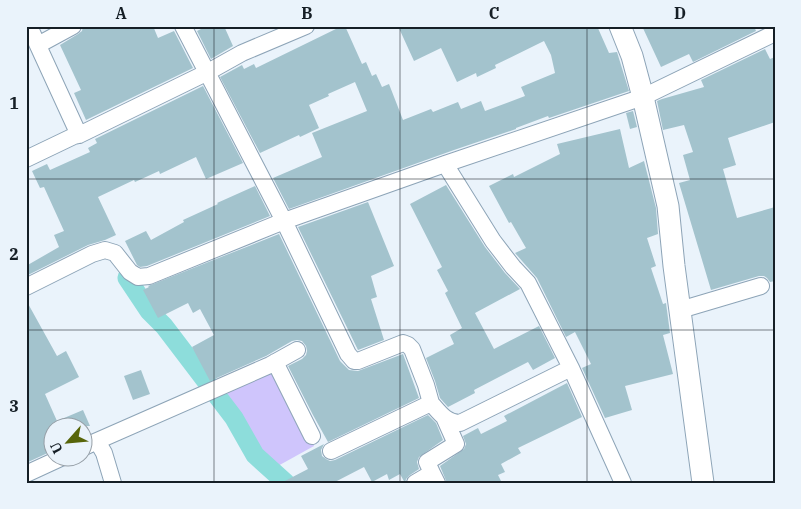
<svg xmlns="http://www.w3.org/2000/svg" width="801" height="509" font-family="'IBM Plex Serif',serif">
<rect width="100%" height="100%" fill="#eaf3fb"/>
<path fill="#cfc5fc" d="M275,362L312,436L314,446L276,467L267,458L245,429L230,404L225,385Z"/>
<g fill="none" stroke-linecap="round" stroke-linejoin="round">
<path stroke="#8ddddb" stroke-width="19" d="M127,278L149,311L164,326L234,418L255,455L286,483"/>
</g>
<path fill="#a3c3cd" d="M83,26H153L158,38L174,31L193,68L86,120L74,93L81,90L60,45L78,34L82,31Z
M207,26H224L233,46L211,59L197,31Z
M342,26H345L362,64L366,62L372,76L376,74L382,87L389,84L403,120L431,109L433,112L458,102L461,109L481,101L485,111L525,96L521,87L555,73L551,55L544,41L495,65L496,68L477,77L476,73L457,82L441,48L414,61L398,26H597L609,53L617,52L629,91L549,118L548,116L516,128V129L454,150L289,209L273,178L322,157L312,133L367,111L355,82L328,94L329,96L309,105L319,128L300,137L299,135L260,153L220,77L242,65L244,69L254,64L256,68Z
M642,26H754L756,31L693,62L689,54L661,67Z
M765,49L770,59L775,57V122L728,138L736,165L723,169L737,218L775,207V281L770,282L767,278L764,276H759L711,290L679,183L690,180L683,155L693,152L684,125L663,130L657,101L662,99L704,87L701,80Z
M203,86L243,163L206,179L196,157L160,174L159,171L135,182L134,180L98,197L116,235L105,240L88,245L26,276V266L59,247L54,235L64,231L44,187L40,188L32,171L47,164L50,170L90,152L88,148L97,143L95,139Z
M633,111L637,127L630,129L626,113Z
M620,129L629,168L644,161L656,208L658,234L647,238L656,266L651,268L663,304L666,303L670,333L663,335L673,374L625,386L632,410L605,418L582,368L591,364L575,332L566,337L537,278L515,253L526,248L511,222L509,223L489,186L513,174L514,177L560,154L557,144Z
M446,185L485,247L505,273L520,289L475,313L494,349L539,326L555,358L533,370L528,362L474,390L475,393L448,407L440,398L435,381L426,358L454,344L450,335L462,328L445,293L448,291L437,270L442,267L410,204Z
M255,186L270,216L147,266L140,267L137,265L125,241L146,231L151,240L184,222L183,220L218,204L217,203Z
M368,202L394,266L371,276L377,297L371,299L384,340L358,350L298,227Z
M279,234L340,361L349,370L358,371L403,354L419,398L328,442L313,415L288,366L302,359L306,355L307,351L306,346L302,341L297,340L292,341L266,356L210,381L192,347L214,335L200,309L193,313L188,303L158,318L143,290L149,287L148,286Z
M26,300L57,356L66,351L79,377L45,394L57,421L83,410L90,426H52V451L26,463Z
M141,370L150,394L133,400L124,376Z
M567,383L582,417L518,448L521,453L501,464L505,472L498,475L502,483H447L440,466L464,449L466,444L463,436L478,428L481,434L507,421L504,416Z
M428,415L436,423L443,440L419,457L417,462L419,469L410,475L406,479L405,483L400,474L389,480L387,474L372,482L364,467L333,483H281L308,469L301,456L324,444L321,450L322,456L326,459L330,461L335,460Z"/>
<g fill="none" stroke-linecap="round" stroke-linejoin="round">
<g stroke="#8da4b7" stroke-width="18">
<path id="minor" d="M29,26L79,135
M183,26L284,221L348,354L354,361H358L403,343L408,345L412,349L426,385L431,403
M38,45L73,26
M26,159L74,136L79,135L208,72L242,53L306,26
M445,164L493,241L513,267L528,283L571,368L623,483
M26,287L92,254L105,250L115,253L130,272L138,277L149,276L284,221L445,164L643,97L775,33
M680,310L761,286
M275,362L312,436
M97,441L270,365L297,350
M82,448L97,441L104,453L113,483
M331,451L431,403C439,412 446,423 460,423L571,368
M432,473L427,462L456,444L444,417
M26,474L65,456
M415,483L432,473L437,483"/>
</g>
<g stroke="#8da4b7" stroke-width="23">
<path id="tertiary" d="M620,26L632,56L643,97L668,206L674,266L703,483"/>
</g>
<use href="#minor" stroke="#fff" stroke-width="16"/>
<use href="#tertiary" stroke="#fff" stroke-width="21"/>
</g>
<path fill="none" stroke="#161f26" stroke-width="1" stroke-opacity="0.55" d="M214,26V483M400,26V483M587,26V483M26,179H775M26,330H775"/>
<rect width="801" height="509" fill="none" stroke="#eaf3fb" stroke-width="55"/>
<g transform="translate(68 442) rotate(243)"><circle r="24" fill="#eaf3fb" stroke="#959ea6"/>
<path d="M0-4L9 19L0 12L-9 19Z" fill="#57650a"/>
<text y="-8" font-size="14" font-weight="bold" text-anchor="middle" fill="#161f26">U</text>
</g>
<rect x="28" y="28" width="746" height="454" fill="none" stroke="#161f26" stroke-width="2"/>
<g font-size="16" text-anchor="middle" font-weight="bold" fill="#161f26">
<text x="121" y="19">A</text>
<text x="307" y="19">B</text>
<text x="494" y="19">C</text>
<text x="680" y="19">D</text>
<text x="14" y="109">1</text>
<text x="14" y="260">2</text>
<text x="14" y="412">3</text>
</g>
</svg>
